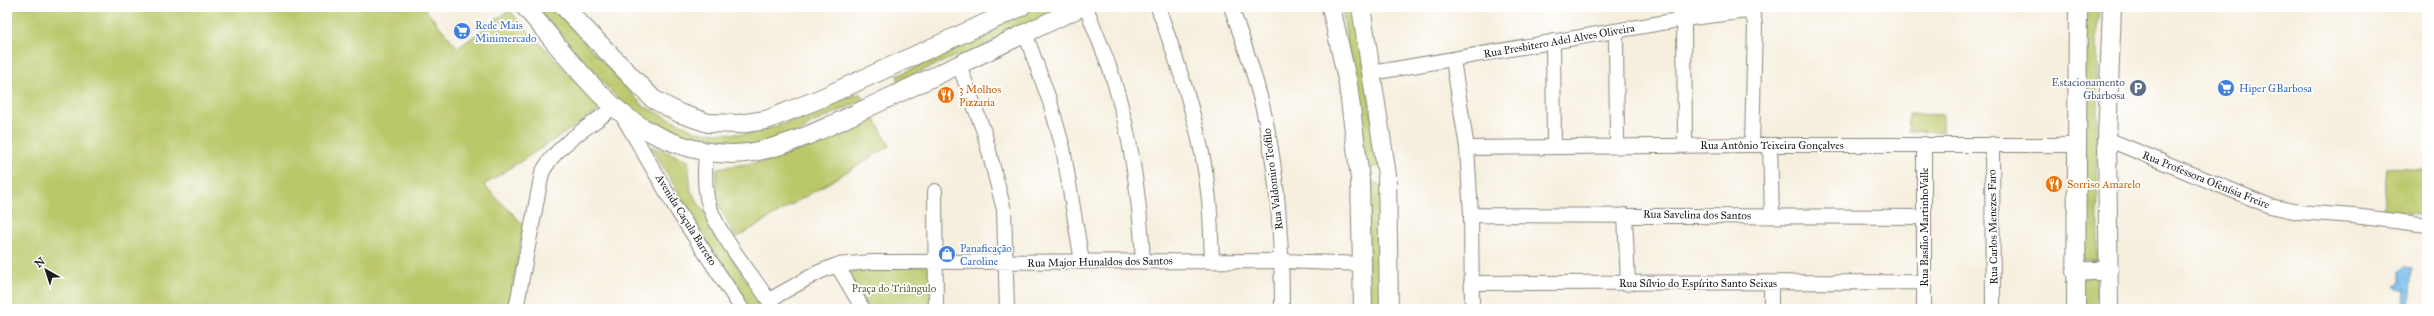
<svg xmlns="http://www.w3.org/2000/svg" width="2434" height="316" font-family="'IM FELL Great Primer',serif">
<rect width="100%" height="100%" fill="#fff"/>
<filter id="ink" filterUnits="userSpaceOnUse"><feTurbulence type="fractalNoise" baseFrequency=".025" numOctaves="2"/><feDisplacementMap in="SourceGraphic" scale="8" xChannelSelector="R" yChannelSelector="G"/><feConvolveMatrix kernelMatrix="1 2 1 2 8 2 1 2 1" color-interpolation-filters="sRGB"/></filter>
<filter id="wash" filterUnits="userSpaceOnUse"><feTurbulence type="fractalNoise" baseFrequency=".012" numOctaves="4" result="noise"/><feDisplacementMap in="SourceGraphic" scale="16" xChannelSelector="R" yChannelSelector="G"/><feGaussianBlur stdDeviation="0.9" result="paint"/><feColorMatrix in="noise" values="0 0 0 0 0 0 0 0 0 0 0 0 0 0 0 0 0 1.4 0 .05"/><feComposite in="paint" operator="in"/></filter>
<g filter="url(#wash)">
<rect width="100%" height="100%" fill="#f6efde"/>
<path fill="#bbc86a" stroke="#6c7243" d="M7,7H423L458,48L509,10L602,109L484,185L524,225L508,309H7Z
M535,7H553L643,106L698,132L748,134L780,125L860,93L864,100L810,124L793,138L726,150L677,138L628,110Z
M1037,7H1067L967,54L956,56L899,81L897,76L952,50L956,45Z
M1342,7H1354L1380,166L1365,169Z
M2081,7H2100L2097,24L2098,260H2079Z
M1909,114L1943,115V132L1908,131Z
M873,116L890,146L736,238L716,200L717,168L762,162L804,149Z
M651,146L688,160L691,191L764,309H746Z
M2387,168L2427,170L2426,215L2383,210Z
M1372,181L1384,187L1386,309H1369L1367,185Z
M932,266L931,309H868L845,268Z
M2096,275V309H2079V277Z"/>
<path fill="#73bbeb" stroke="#486c84" d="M2405,267L2412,268L2409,304L2404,303L2405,289L2399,290L2395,285L2400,281V271Z"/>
</g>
<g filter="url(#ink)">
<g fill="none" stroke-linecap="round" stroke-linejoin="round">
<g stroke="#89867d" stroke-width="16">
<path id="minor" d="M1086,7C1095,31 1105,54 1113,78C1132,138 1140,200 1143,262
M1158,7C1180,70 1203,134 1209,200C1211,220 1211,241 1212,261
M1231,7C1245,46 1259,86 1267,127C1279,186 1282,248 1282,309
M1684,19L1685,145
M1616,32L1617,146
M1025,33L1050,102L1063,148L1082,262
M1553,41L1554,146
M1453,60L1467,148L1471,215L1472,309
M959,65L984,132L1004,210L1007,309
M1372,73L1684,19L1747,11L1754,18L1755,25L1752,145
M623,117L677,210L742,309
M2107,139L2270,206L2298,212L2354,216L2427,225
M1924,144V309
M1992,144L1993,309
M1770,145L1772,216
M1467,148L1752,145H2077
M706,152C705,168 704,182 707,198C715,234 755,276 774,309
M935,191L936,309
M1471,215L1923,217
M1625,215L1628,284
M837,265L863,309
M1471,283L1924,282
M1771,283V309
M769,300L819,272L837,265L871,262L1282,261L1363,264
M516,309L542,173C557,143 590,127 615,106"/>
</g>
<g stroke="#89867d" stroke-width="20">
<path id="major" d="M525,7C564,51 602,109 656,135C685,149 721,158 753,152C798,144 841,120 882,101C948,70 1014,38 1081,7
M564,7L653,99L679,113L708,123L739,124L766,120L817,100L1021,7
M1331,7L1348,84L1360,179L1363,309
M1361,7L1387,175L1389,309
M2075,272L2109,270
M2076,309L2078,7
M2109,309L2107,139L2112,7"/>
</g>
<use href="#minor" stroke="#fff" stroke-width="14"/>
<use href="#major" stroke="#fff" stroke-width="18"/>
</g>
</g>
<defs>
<g id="supermarket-disc" transform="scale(0.9)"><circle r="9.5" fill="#3f7fe0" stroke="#fff"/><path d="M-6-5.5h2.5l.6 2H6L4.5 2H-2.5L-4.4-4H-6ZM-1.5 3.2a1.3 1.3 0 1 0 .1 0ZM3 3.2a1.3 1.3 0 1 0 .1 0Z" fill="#fff"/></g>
<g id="parking-disc" transform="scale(0.9)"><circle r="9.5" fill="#5c6f8a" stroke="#fff"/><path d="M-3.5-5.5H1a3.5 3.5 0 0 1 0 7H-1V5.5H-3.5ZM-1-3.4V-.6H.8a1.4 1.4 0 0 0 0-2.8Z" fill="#fff"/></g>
<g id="restaurant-disc" transform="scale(0.9)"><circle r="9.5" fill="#e8710a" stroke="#fff"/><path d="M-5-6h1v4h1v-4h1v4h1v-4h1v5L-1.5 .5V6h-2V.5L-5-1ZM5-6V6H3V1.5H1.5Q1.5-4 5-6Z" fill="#fff"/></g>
<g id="shop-disc" transform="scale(0.9)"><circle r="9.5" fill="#3f7fe0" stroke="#fff"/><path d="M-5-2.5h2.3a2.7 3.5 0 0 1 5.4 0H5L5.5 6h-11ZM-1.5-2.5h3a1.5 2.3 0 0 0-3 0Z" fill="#fff"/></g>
</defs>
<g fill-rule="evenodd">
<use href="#supermarket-disc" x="462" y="31"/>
<use href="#parking-disc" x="2138" y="88"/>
<use href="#supermarket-disc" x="2226" y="88"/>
<use href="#restaurant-disc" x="946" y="95"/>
<use href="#restaurant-disc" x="2054" y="184"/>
<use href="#shop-disc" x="947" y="254"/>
</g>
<g text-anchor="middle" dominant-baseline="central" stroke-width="3.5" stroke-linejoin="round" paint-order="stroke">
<g font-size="11" fill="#366cbe" stroke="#fff" text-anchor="start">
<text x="475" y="25">Rede Mais<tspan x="475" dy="13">Minimercado</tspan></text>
<text x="2239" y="88">Hiper GBarbosa</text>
<text x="960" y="248">Panaficação<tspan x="960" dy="13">Caroline</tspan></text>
</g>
<g font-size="11" fill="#1c1c1c" stroke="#fff">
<text transform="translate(1559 41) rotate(-10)">Rua Presbitero Adel Alves Oliveira</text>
<text x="1772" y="145">Rua Antônio Teixeira Gonçalves</text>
<text transform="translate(1273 179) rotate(-97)">Rua Valdomiro Teófilo</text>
<text transform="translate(2206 180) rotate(22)">Rua Professora Ofenísia Freire</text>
<text transform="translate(1697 215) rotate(1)">Rua Savelina dos Santos</text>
<text transform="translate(686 220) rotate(58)">Avenida Caçula Barreto</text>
<text transform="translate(1924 227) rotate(-90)">Rua Basílio MartinhoValle</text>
<text transform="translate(1993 227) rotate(-91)">Rua Carlos Menezes Faro</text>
<text transform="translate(1100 262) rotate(-1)">Rua Major Hunaldos dos Santos</text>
<text x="1698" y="283">Rua Sílvio do Espírito Santo Seixas</text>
</g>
<g font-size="11" fill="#4e5e75" stroke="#fff" text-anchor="end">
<text x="2125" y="82">Estacionamento<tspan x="2125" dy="13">Gbarbosa</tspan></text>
</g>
<g font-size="11" fill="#c56008" stroke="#fff" text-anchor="start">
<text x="959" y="89">3 Molhos<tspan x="959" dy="13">Pizzaria</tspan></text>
<text x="2067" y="184">Sorriso Amarelo</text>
</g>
<g font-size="11" fill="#5c613b" stroke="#fff">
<text x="894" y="288">Praça do Triângulo</text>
</g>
</g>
<rect width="2434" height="316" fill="none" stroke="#fff" stroke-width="24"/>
<g transform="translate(46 270) rotate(321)" stroke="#ffffff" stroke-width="3" paint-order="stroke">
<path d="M0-3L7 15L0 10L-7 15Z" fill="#1c1c1c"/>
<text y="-6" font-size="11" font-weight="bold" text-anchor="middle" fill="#1c1c1c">N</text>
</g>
</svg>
